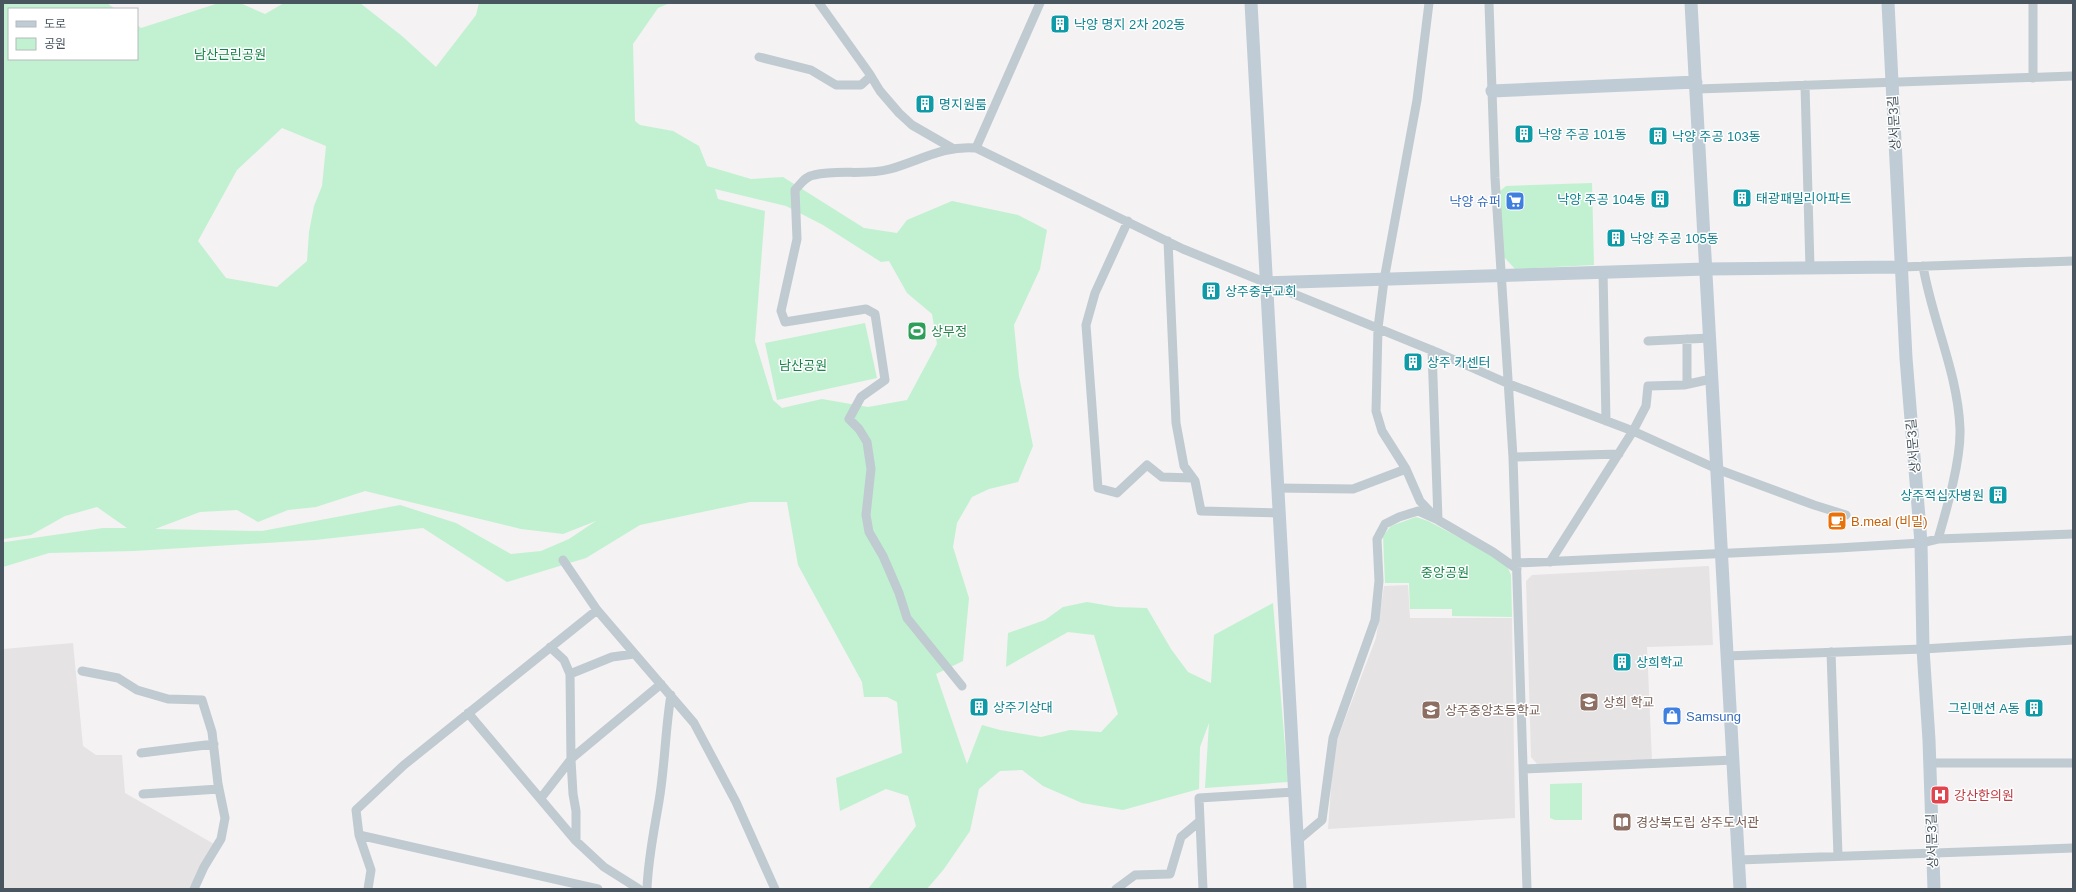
<svg xmlns="http://www.w3.org/2000/svg" width="2076" height="892" font-family="Arial,'Noto Sans KR',sans-serif">
<rect width="100%" height="100%" fill="#f4f2f2"/>
<path fill="#e5e3e4" d="M1709,566L1713,645L1647,647L1652,761L1537,764L1531,757L1526,581L1532,575Z
M1408,585L1410,618H1512L1515,818L1328,829L1334,748L1376,638L1384,586Z
M73,643L83,746L96,755H122L125,793L214,844L189,889H3V649Z"/>
<path fill="#c1f1d1" fill-rule="evenodd" d="M3,3H107L115,9H9V59H137V25L141,28L219,3H240L265,14L284,3H360L402,36L436,67L476,15L479,3H670L658,8L633,44L635,121L640,125L673,131L699,146L707,166L751,179L783,177L864,228L897,233L907,220L952,201L1018,215L1047,230L1040,269L1014,325L1019,376L1033,446L1018,482L989,489L972,497L957,523L953,547L969,598L963,661L936,674L967,764L982,725L1000,730L1041,737L1070,730L1101,732L1118,714L1094,635L1068,632L1006,667L1008,633L1045,620L1063,607L1087,602L1116,607L1147,608L1171,649L1188,672L1211,683L1214,635L1273,603L1288,782L1205,788L1209,723L1200,747L1199,789L1123,810L1082,803L1043,786L1022,770L1000,771L979,789L970,831L944,869L927,889H868L916,826L908,796L886,789L840,811L836,778L902,753L897,702L887,697H864L862,682L798,565L787,502H750L640,525L586,558L507,582L423,528L315,540L134,551L49,553L3,567V542H5L103,528H127L97,507L65,516L31,535L3,539ZM282,128L326,146L322,186L314,206L309,232L307,261L277,287L226,278L198,241L237,170ZM715,189L786,206L823,225L881,262L889,261L907,293L932,314L937,344L907,400L868,407L822,399L782,408L773,400L755,341L765,211L718,199ZM365,491L521,529L563,534L596,521L569,539L541,551L511,554L456,523L400,505L262,531L155,529L200,512L237,510L258,522L288,510L316,507Z
M1592,183L1594,265L1515,269L1503,256L1500,191L1506,186Z
M865,323L877,378L777,400L765,343Z
M1416,517L1428,521L1496,557L1508,568L1511,575L1512,617L1452,616V609H1410L1409,583H1385L1383,536L1391,526Z
M1582,783V820H1555L1550,818V784Z"/>
<g fill="none" stroke-linecap="round" stroke-linejoin="round">
<path stroke="#bfcad1" stroke-width="9" d="M819,3L869,73L880,91L899,113L912,125L952,148
M1429,3L1417,100L1384,280L1378,328L1376,411L1382,431L1406,469L1420,501L1438,520L1493,552L1517,569
M1489,3L1495,178L1513,457L1527,889
M2033,3V78
M759,57L811,70L836,85H861L871,76
M1805,85L1810,268
M1697,89L2073,76
M976,148L1040,3
M1128,221L1095,293L1086,325L1098,488L1117,493L1147,465L1162,477L1192,478
M1168,241L1176,423L1184,466L1195,481L1201,511L1279,513
M1923,266C1932,320 1958,373 1960,429C1961,460 1947,508 1938,539
M1901,267L2073,261
M1603,272L1606,421
M1687,339V384
M1648,341L1710,338
M1513,457L1619,454
M1277,488L1353,489L1406,469
M563,560L597,610L694,723L736,802L775,889
M1550,562L1633,431L1646,406L1648,386L1684,385L1711,379
M1517,563L1838,548L1921,543L1938,539L2073,534
M550,647L564,660L570,674L571,760L573,794L576,811V841
M1831,652L1838,856
M1726,656L1923,649L2073,640
M82,671L118,678L137,690L168,699L202,700L212,732L218,784L225,818L221,839L204,867L194,889
M570,674L612,657L634,654
M962,686L907,618L899,593L883,556L869,532L866,515L871,469L867,442L859,429L849,419L861,397L885,380L875,314L866,309L785,322L781,311L797,239L795,190C801,184 805,176 814,175C839,169 865,176 890,169C919,161 944,145 976,148L1183,249L1441,354L1509,384L1633,431L1717,469L1814,505L1846,515
M468,713L576,841L604,867L639,889
M141,753L214,744
M1930,763H2073
M1524,769L1734,760
M143,794L219,789
M541,798L572,758L661,684
M359,835L598,889
M1297,841L1322,820L1333,738L1375,620L1379,581L1377,539L1385,524L1399,517L1418,511L1438,520L1432,350
M1739,860L2073,848
M368,889L371,870L359,835L356,810L404,765L597,610
M647,889C648,859 654,831 659,801C665,766 665,731 671,695
M1116,889L1135,875L1170,874L1181,837L1200,821
M1203,889L1199,798L1295,792"/>
<path stroke="#bfcbd5" stroke-width="13" d="M1251,3L1300,889
M1691,3L1740,889
M1888,3L1906,358L1921,543L1923,649L1929,740L1934,889
M1492,91L1696,82
M1265,283L1706,269L1901,267"/>
</g>
<defs>
<g id="building-square" transform="scale(1)"><rect x="-9" y="-9" width="18" height="18" rx="4" fill="#0f9aa8" stroke="#fff"/><path d="M-4-6H4V6H1V3H-1V6H-4ZM-2.5-4.3h1.7v1.8h-1.7ZM.8-4.3h1.7v1.8H.8ZM-2.5-1h1.7V.8h-1.7ZM.8-1h1.7V.8H.8Z" fill="#fff"/></g>
<g id="supermarket-square" transform="scale(1)"><rect x="-9" y="-9" width="18" height="18" rx="4" fill="#3f7fe0" stroke="#fff"/><path d="M-6-5.5h2.5l.6 2H6L4.5 2H-2.5L-4.4-4H-6ZM-1.5 3.2a1.3 1.3 0 1 0 .1 0ZM3 3.2a1.3 1.3 0 1 0 .1 0Z" fill="#fff"/></g>
<g id="stadium-square" transform="scale(1)"><rect x="-9" y="-9" width="18" height="18" rx="4" fill="#2e9e5b" stroke="#fff"/><path d="M0-5a6.5 5 0 1 0 0 10a6.5 5 0 1 0 0-10ZM-3.5-1.8h7v3.6h-7Z" fill="#fff"/></g>
<g id="cafe-square" transform="scale(1)"><rect x="-9" y="-9" width="18" height="18" rx="4" fill="#e8710a" stroke="#fff"/><path d="M-5.5-4.5H6V0H3Q3 3.5 0 3.5H-2.5Q-5.5 3.5-5.5 0ZM3-3.2v2h1.7v-2ZM-6 4.5H4V6H-6Z" fill="#fff"/></g>
<g id="school-square" transform="scale(1)"><rect x="-9" y="-9" width="18" height="18" rx="4" fill="#8d6e63" stroke="#fff"/><path d="M0-5L7-2L0 1L-7-2ZM-4 1L0 2.5L4 1V4Q0 6-4 4Z" fill="#fff"/></g>
<g id="shop-square" transform="scale(1)"><rect x="-9" y="-9" width="18" height="18" rx="4" fill="#3f7fe0" stroke="#fff"/><path d="M-5-2.5h2.3a2.7 3.5 0 0 1 5.4 0H5L5.5 6h-11ZM-1.5-2.5h3a1.5 2.3 0 0 0-3 0Z" fill="#fff"/></g>
<g id="hospital-square" transform="scale(1)"><rect x="-9" y="-9" width="18" height="18" rx="4" fill="#e0444e" stroke="#fff"/><path d="M-5-5h3v3.5h4V-5h3V5h-3V1.5h-4V5h-3Z" fill="#fff"/></g>
<g id="library-square" transform="scale(1)"><rect x="-9" y="-9" width="18" height="18" rx="4" fill="#8d6e63" stroke="#fff"/><path d="M-6-4Q-3-5.5-.7-3.5V5Q-3 3-6 4ZM6-4Q3-5.5 .7-3.5V5Q3 3 6 4Z" fill="#fff"/></g>
</defs>
<g fill-rule="evenodd">
<use href="#building-square" x="1060" y="24"/>
<use href="#building-square" x="925" y="104"/>
<use href="#building-square" x="1524" y="134"/>
<use href="#building-square" x="1658" y="136"/>
<use href="#building-square" x="1742" y="198"/>
<use href="#building-square" x="1660" y="199"/>
<use href="#supermarket-square" x="1515" y="201"/>
<use href="#building-square" x="1616" y="238"/>
<use href="#building-square" x="1211" y="291"/>
<use href="#stadium-square" x="917" y="331"/>
<use href="#building-square" x="1413" y="362"/>
<use href="#building-square" x="1998" y="495"/>
<use href="#cafe-square" x="1837" y="521"/>
<use href="#building-square" x="1622" y="662"/>
<use href="#school-square" x="1589" y="702"/>
<use href="#building-square" x="979" y="707"/>
<use href="#building-square" x="2034" y="708"/>
<use href="#school-square" x="1431" y="710"/>
<use href="#shop-square" x="1672" y="716"/>
<use href="#hospital-square" x="1940" y="795"/>
<use href="#library-square" x="1622" y="822"/>
</g>
<g text-anchor="middle" dominant-baseline="central" stroke-width="3" stroke-linejoin="round" paint-order="stroke">
<g font-size="13" fill="#0d838f" stroke="#fff" text-anchor="start">
<text x="1074" y="24">낙양 명지 2차 202동</text>
<text x="939" y="104">명지원룸</text>
<text x="1538" y="134">낙양 주공 101동</text>
<text x="1672" y="136">낙양 주공 103동</text>
<text x="1756" y="198">태광패밀리아파트</text>
<text x="1646" y="199" text-anchor="end">낙양 주공 104동</text>
<text x="1630" y="238">낙양 주공 105동</text>
<text x="1225" y="291">상주중부교회</text>
<text x="1427" y="362">상주 카센터</text>
<text x="1984" y="495" text-anchor="end">상주적십자병원</text>
<text x="1636" y="662">상희학교</text>
<text x="993" y="707">상주기상대</text>
<text x="2020" y="708" text-anchor="end">그린맨션 A동</text>
</g>
<g font-size="13" fill="#178449" stroke="#fff">
<text x="230" y="54">남산근린공원</text>
<text x="803" y="365">남산공원</text>
<text x="1445" y="572">중앙공원</text>
</g>
<g font-size="13" fill="#495660" stroke="#fff">
<text transform="translate(1894 123) rotate(-93)">상서문3길</text>
<text transform="translate(1913 446) rotate(-95)">상서문3길</text>
<text transform="translate(1932 841) rotate(-92)">상서문3길</text>
</g>
<g font-size="13" fill="#366cbe" stroke="#fff" text-anchor="end">
<text x="1501" y="201">낙양 슈퍼</text>
<text x="1686" y="716" text-anchor="start">Samsung</text>
</g>
<g font-size="13" fill="#27864d" stroke="#fff" text-anchor="start">
<text x="931" y="331">상무정</text>
</g>
<g font-size="13" fill="#c56008" stroke="#fff" text-anchor="start">
<text x="1851" y="521">B.meal (비밀)</text>
</g>
<g font-size="13" fill="#785e54" stroke="#fff" text-anchor="start">
<text x="1603" y="702">상희 학교</text>
<text x="1445" y="710">상주중앙초등학교</text>
<text x="1636" y="822">경상북도립 상주도서관</text>
</g>
<g font-size="13" fill="#be3a42" stroke="#fff" text-anchor="start">
<text x="1954" y="795">강산한의원</text>
</g>
</g>
<rect width="2076" height="892" fill="none" stroke="#495660" stroke-width="8"/>
<rect x="8" y="8" width="130" height="52" fill="#ffffff" stroke="#b6bbbf"/>
<rect x="16" y="21" width="20" height="6" fill="#bfcbd5" stroke="#b6bbbf"/>
<text x="44" y="28" font-size="12" fill="#495660">도로</text>
<rect x="16" y="38" width="20" height="12" fill="#c1f1d1" stroke="#b6bbbf"/>
<text x="44" y="48" font-size="12" fill="#495660">공원</text>
</svg>
